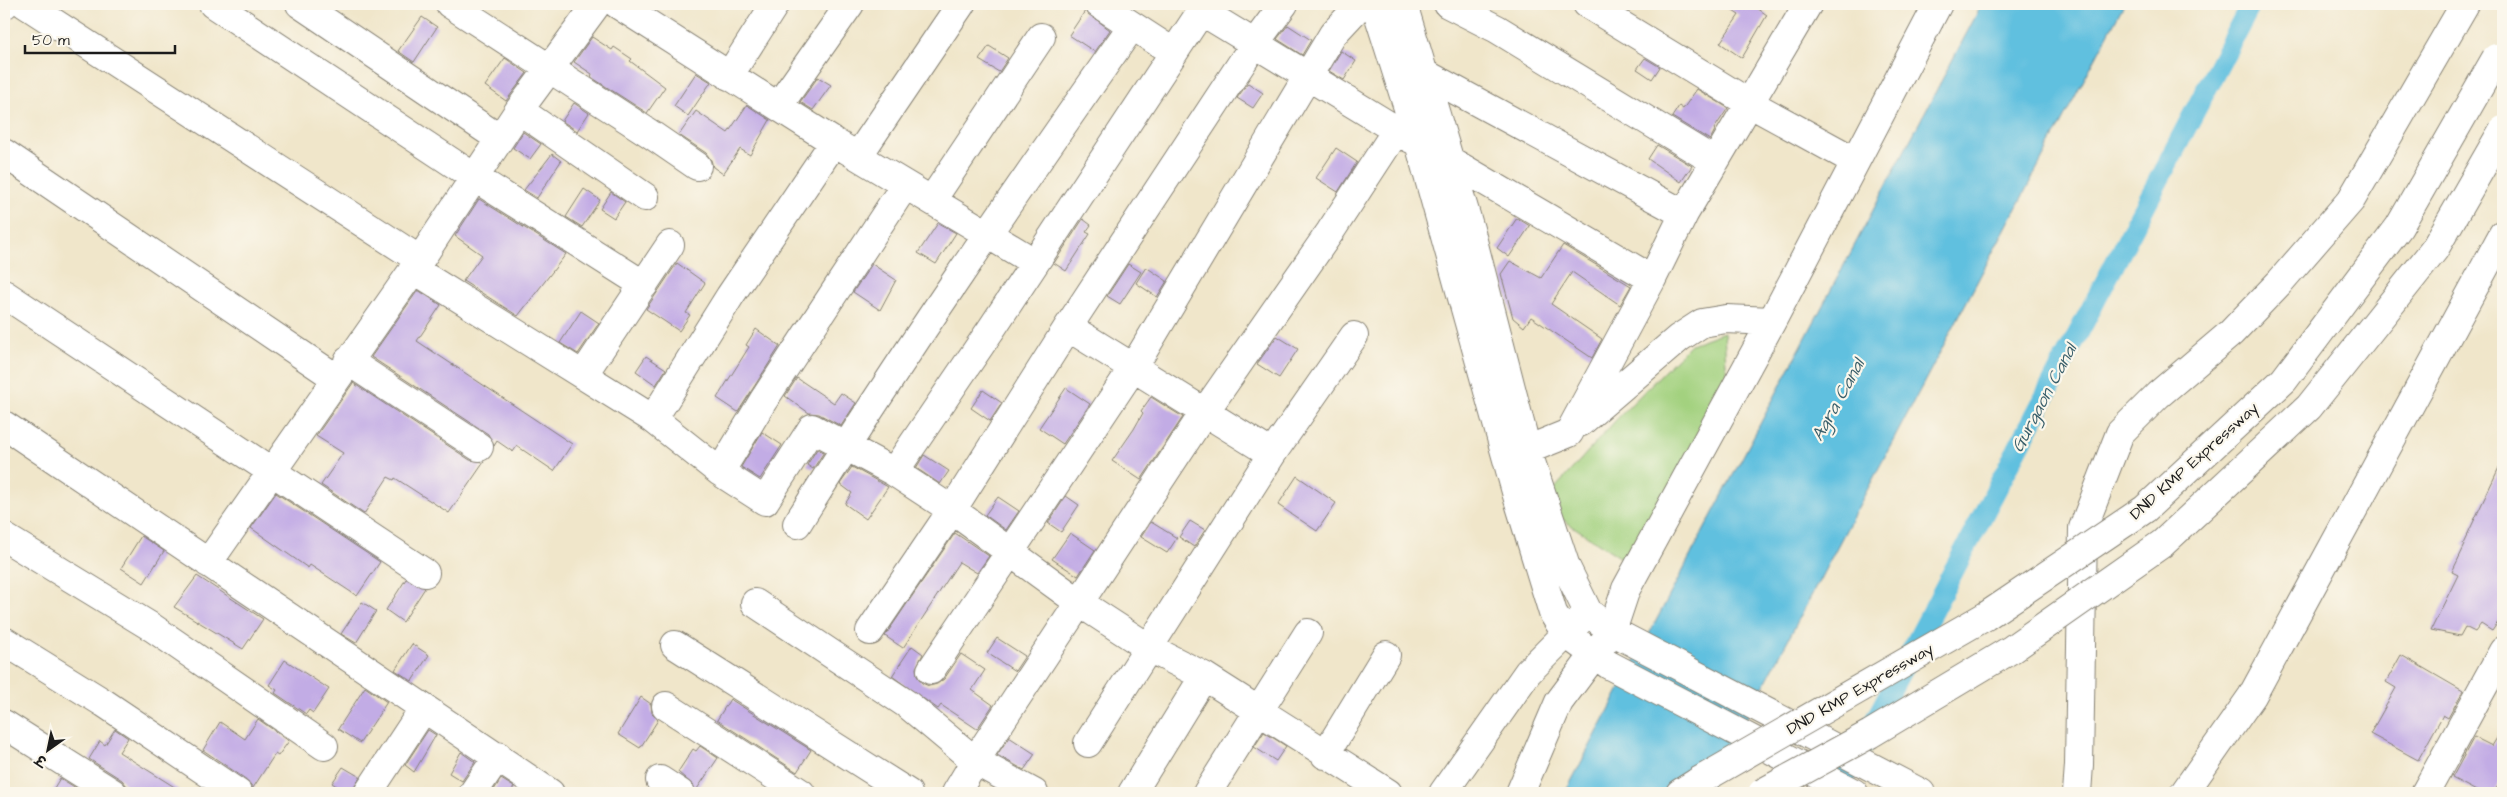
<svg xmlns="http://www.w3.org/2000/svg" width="2507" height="797" font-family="'Architects Daughter','Playpen Sans Deva',sans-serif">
<rect width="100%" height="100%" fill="#fbf7ec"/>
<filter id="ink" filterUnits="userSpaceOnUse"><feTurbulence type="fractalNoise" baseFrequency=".02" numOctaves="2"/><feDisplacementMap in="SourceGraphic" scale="10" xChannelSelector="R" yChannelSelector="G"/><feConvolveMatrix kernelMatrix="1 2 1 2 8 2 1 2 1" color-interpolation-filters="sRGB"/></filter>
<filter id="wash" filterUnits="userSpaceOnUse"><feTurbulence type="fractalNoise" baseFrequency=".0096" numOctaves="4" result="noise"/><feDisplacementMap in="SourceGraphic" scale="20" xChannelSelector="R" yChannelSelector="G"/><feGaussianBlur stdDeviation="1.12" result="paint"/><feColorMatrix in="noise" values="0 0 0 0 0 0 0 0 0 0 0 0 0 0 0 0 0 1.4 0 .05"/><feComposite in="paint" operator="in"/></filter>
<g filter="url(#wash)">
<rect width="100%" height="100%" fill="#f0e6ca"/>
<path fill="#a3d17f" stroke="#60764e" d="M1724,332L1727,382L1632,565L1540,505L1616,420L1691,344Z"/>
<path fill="#61c0df" stroke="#3e6e7e" d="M1982,4H2124L1707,793H1565Z"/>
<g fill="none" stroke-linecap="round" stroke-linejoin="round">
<path stroke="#61c0df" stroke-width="21" d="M1837,793L2251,4"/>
</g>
<g id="blocks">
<path fill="#c2ace5" d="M1722,4H1751L1767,15L1742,58L1720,43L1739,15Z
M1085,11L1110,30L1095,52L1069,35Z
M422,17L437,27L414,62L398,51Z
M1288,25L1311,40L1302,55L1277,39Z
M592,37L612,50L614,47L632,59L630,61L665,87L647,113L591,77L592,74L574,62Z
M989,46L1008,58L999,72L979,60Z
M1341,51L1356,61L1344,80L1329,71Z
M505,58L527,73L506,101L485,86Z
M1645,58L1660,67L1652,79L1637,69Z
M696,73L711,82L688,116L674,106Z
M818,77L831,85L813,110L800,102Z
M1248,83L1263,93L1253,108L1237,98Z
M1697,89L1728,108L1714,129L1715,130L1710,140L1672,117L1679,106L1683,109Z
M574,103L589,113L577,131L562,121Z
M747,105L770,120L750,155L740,149L723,174L713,167L711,160L706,153L679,135L696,111L728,133Z
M523,132L541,144L530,159L513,148Z
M1657,145L1692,166L1681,182L1648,159Z
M1336,148L1357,162L1338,192L1316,178Z
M552,154L561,161L537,198L524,190Z
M584,189L600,200L582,227L566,217Z
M611,192L625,202L614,218L600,209Z
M479,199L566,254L518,316L463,281L482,255L455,236Z
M1517,218L1530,226L1509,257L1497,248Z
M1083,219L1091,225L1086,232L1090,234L1066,271L1054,263Z
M938,223L956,233L936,264L918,253Z
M1563,245L1631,286L1620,305L1572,272L1551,304L1602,339L1592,358L1531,317L1524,327L1513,318L1501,274L1510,261L1541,278Z
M677,263L705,283L686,313L690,315L679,331L646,309Z
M872,264L896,280L880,310L853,292Z
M1128,264L1141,272L1120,304L1107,296Z
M1146,267L1167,281L1157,297L1136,283Z
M418,290L441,305L417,341L572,444L554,471L517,446L513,452L497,441L494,446L488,434L371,357Z
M581,311L599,323L578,354L560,343Z
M756,329L780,346L738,412L717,398L749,347L746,345Z
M1277,336L1298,349L1279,378L1257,364Z
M646,356L666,369L656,385L636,371Z
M797,378L834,403L841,393L856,403L841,426L819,414L809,413L785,396Z
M353,383L470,460L484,462L449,513L395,478L394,480L388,477L364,514L321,485L343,453L316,436Z
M1066,388L1090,404L1063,444L1039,428Z
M983,390L1002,403L990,421L971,408Z
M1151,397L1183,417L1141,480L1112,461L1134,429L1143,413L1141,411Z
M762,432L782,445L760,479L741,467Z
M817,449L824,452L813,469L807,465Z
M924,455L949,471L940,484L916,468Z
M2503,459V615L2492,631L2481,624L2475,632L2465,627L2460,636L2431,630L2458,575L2452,572L2465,545L2463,544Z
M852,467L888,487L866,519L845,504L852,493L840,484Z
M1297,476L1336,503L1317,531L1278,505Z
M276,493L380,562L357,596L310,565L308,568L251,528Z
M1066,496L1079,505L1061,532L1048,523Z
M998,497L1019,511L1006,530L985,515Z
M1190,521L1205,530L1194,547L1179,537Z
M1151,522L1177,538L1167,553L1141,537Z
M955,533L989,556L977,573L959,562L903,648L885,636Z
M1070,533L1095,550L1078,576L1052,559Z
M141,536L164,551L144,583L121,568Z
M197,576L263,619L243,649L174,607Z
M406,579L425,588L403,622L386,610Z
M362,602L376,611L356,643L341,634Z
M997,638L1025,656L1015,671L987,653Z
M412,644L429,655L412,681L395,670Z
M912,646L923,654L916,668L917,676L922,683L929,686L937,684L944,679L961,654L985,670L972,690L993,705L977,729L941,705L938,709L892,676Z
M2401,655L2463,691L2448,718L2443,715L2418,760L2370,734L2396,688L2386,682Z
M285,660L329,689L313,713L309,710L306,714L275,693L277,690L269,685Z
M365,687L387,702L360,743L338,729Z
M641,697L651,704L652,713L658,720L640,748L618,734Z
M730,699L811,750L797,772L717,720Z
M258,719L289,741L278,756L275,754L253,788L247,780L203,750L220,722L245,739Z
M2503,728V776L2494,793H2480L2452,778L2474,737L2492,746Z
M115,729L128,738L119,752L184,793H129L127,786L122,780L89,759L100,741L105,745Z
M428,730L436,735L414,772L405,765Z
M1264,732L1286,746L1276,761L1254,747Z
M1009,737L1035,754L1024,770L997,755Z
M700,746L718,758L695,792L694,786L678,772L693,749L696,751Z
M461,752L475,762L462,781L449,773Z
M343,767L360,777L351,793H347L332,783Z
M60,778L84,793H51Z
M501,779L514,787L510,793H492Z"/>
</g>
</g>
<g filter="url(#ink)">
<use href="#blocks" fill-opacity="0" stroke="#868173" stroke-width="1"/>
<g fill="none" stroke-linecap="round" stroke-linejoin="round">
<g stroke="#868173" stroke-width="30">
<path id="minor" d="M25,4L420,260
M213,4L474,177L644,285
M300,4L500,139
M450,4L649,133L697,166
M617,4L834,142L1034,262
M1099,4L1173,52
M1375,4L1419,143L1518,499L1553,613L1566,634L1609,665L1854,793
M1403,4L1470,229L1527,450L1566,567L1588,612L1612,631L1921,793
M1448,4L1497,29L1714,161
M1587,4L1749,103L1855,161
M4,5L5,4
M1201,11L1411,139
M1422,72L1684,214
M729,76L775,4
M779,105L850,4
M519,110L645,197
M4,153L336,378
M858,156L961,4
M1449,160L1652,279
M932,200L1041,37
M413,269L653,419L720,472L765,501L812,428L894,472L952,510L1080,603L1149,648L1204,676L1388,793
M4,294L425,573
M1068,327L1272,454
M348,361L479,447
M583,375L670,245
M653,419L730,296L834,142
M1581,422L1679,338L1702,323L1726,319L1772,321
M4,425L550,793
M1527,450L1569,433L1652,279L1684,214L1808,4
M720,472L763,401L905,185
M894,472L992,328L1206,4
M797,524C903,354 1017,190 1132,26
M4,537L153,628L324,746
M208,563L420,260L519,110L597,4
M755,603L908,705L975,761L1034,793
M870,631L952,510L1068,327L1255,43L1284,4
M4,641L104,703L238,793
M675,645L908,793
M931,670L1133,368L1333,34L1361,4
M666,706L801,793
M4,724L113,793
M1088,743L1272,454L1354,336
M1325,755L1386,655
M660,780L680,793
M368,793L424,708
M473,793L498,756
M956,793L975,761L1204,413L1330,232L1396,131
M1132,793L1204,676
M1207,793L1308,633
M1443,793L1528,672L1579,621
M1520,793L1559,702L1612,631L1626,589L1772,321L1938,4
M2077,793L2079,765L2083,528L2120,433L2158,395L2231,333L2279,283L2351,200L2465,4
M2184,793L2252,696L2503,234
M2425,793L2503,651"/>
</g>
<g stroke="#868173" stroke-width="30">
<path id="highway" d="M1680,793L1699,781"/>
</g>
<use href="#minor" stroke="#fff" stroke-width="28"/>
<use href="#highway" stroke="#fff" stroke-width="28"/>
<g stroke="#868173" stroke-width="30" stroke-linecap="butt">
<path id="highway-bridge" d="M1699,781L1986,616L2145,509L2284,380L2399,227L2496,58
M1762,793L1870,734L2012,649L2163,543L2309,407L2434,250L2503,130"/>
</g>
<use href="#highway-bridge" stroke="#fff" stroke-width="28"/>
</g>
</g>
<g text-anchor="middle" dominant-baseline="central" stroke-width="4.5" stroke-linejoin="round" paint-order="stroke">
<g font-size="16" fill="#1c1c1c" stroke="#fbf7ec">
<text transform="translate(2194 461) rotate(-42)">DND KMP Expressway</text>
<text transform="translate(1860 689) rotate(-30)">DND KMP Expressway</text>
</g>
<g font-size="18" font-style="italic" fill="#385e6a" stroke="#fbf7ec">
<text transform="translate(2044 398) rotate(-62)">Gurgaon Canal</text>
<text transform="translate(1838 400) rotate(-61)">Agra Canal</text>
</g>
</g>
<rect width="2507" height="797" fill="none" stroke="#fbf7ec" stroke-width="20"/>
<g transform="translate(48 750) rotate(213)" stroke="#fbf7ec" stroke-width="4" paint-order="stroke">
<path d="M0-4L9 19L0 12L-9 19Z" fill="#1c1c1c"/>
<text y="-8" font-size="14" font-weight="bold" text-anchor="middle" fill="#1c1c1c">उ</text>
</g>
<path d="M25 45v8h150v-8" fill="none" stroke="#1c1c1c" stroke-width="2.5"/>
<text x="32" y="45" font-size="15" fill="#1c1c1c" stroke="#fbf7ec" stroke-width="4" paint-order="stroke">50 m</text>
</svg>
